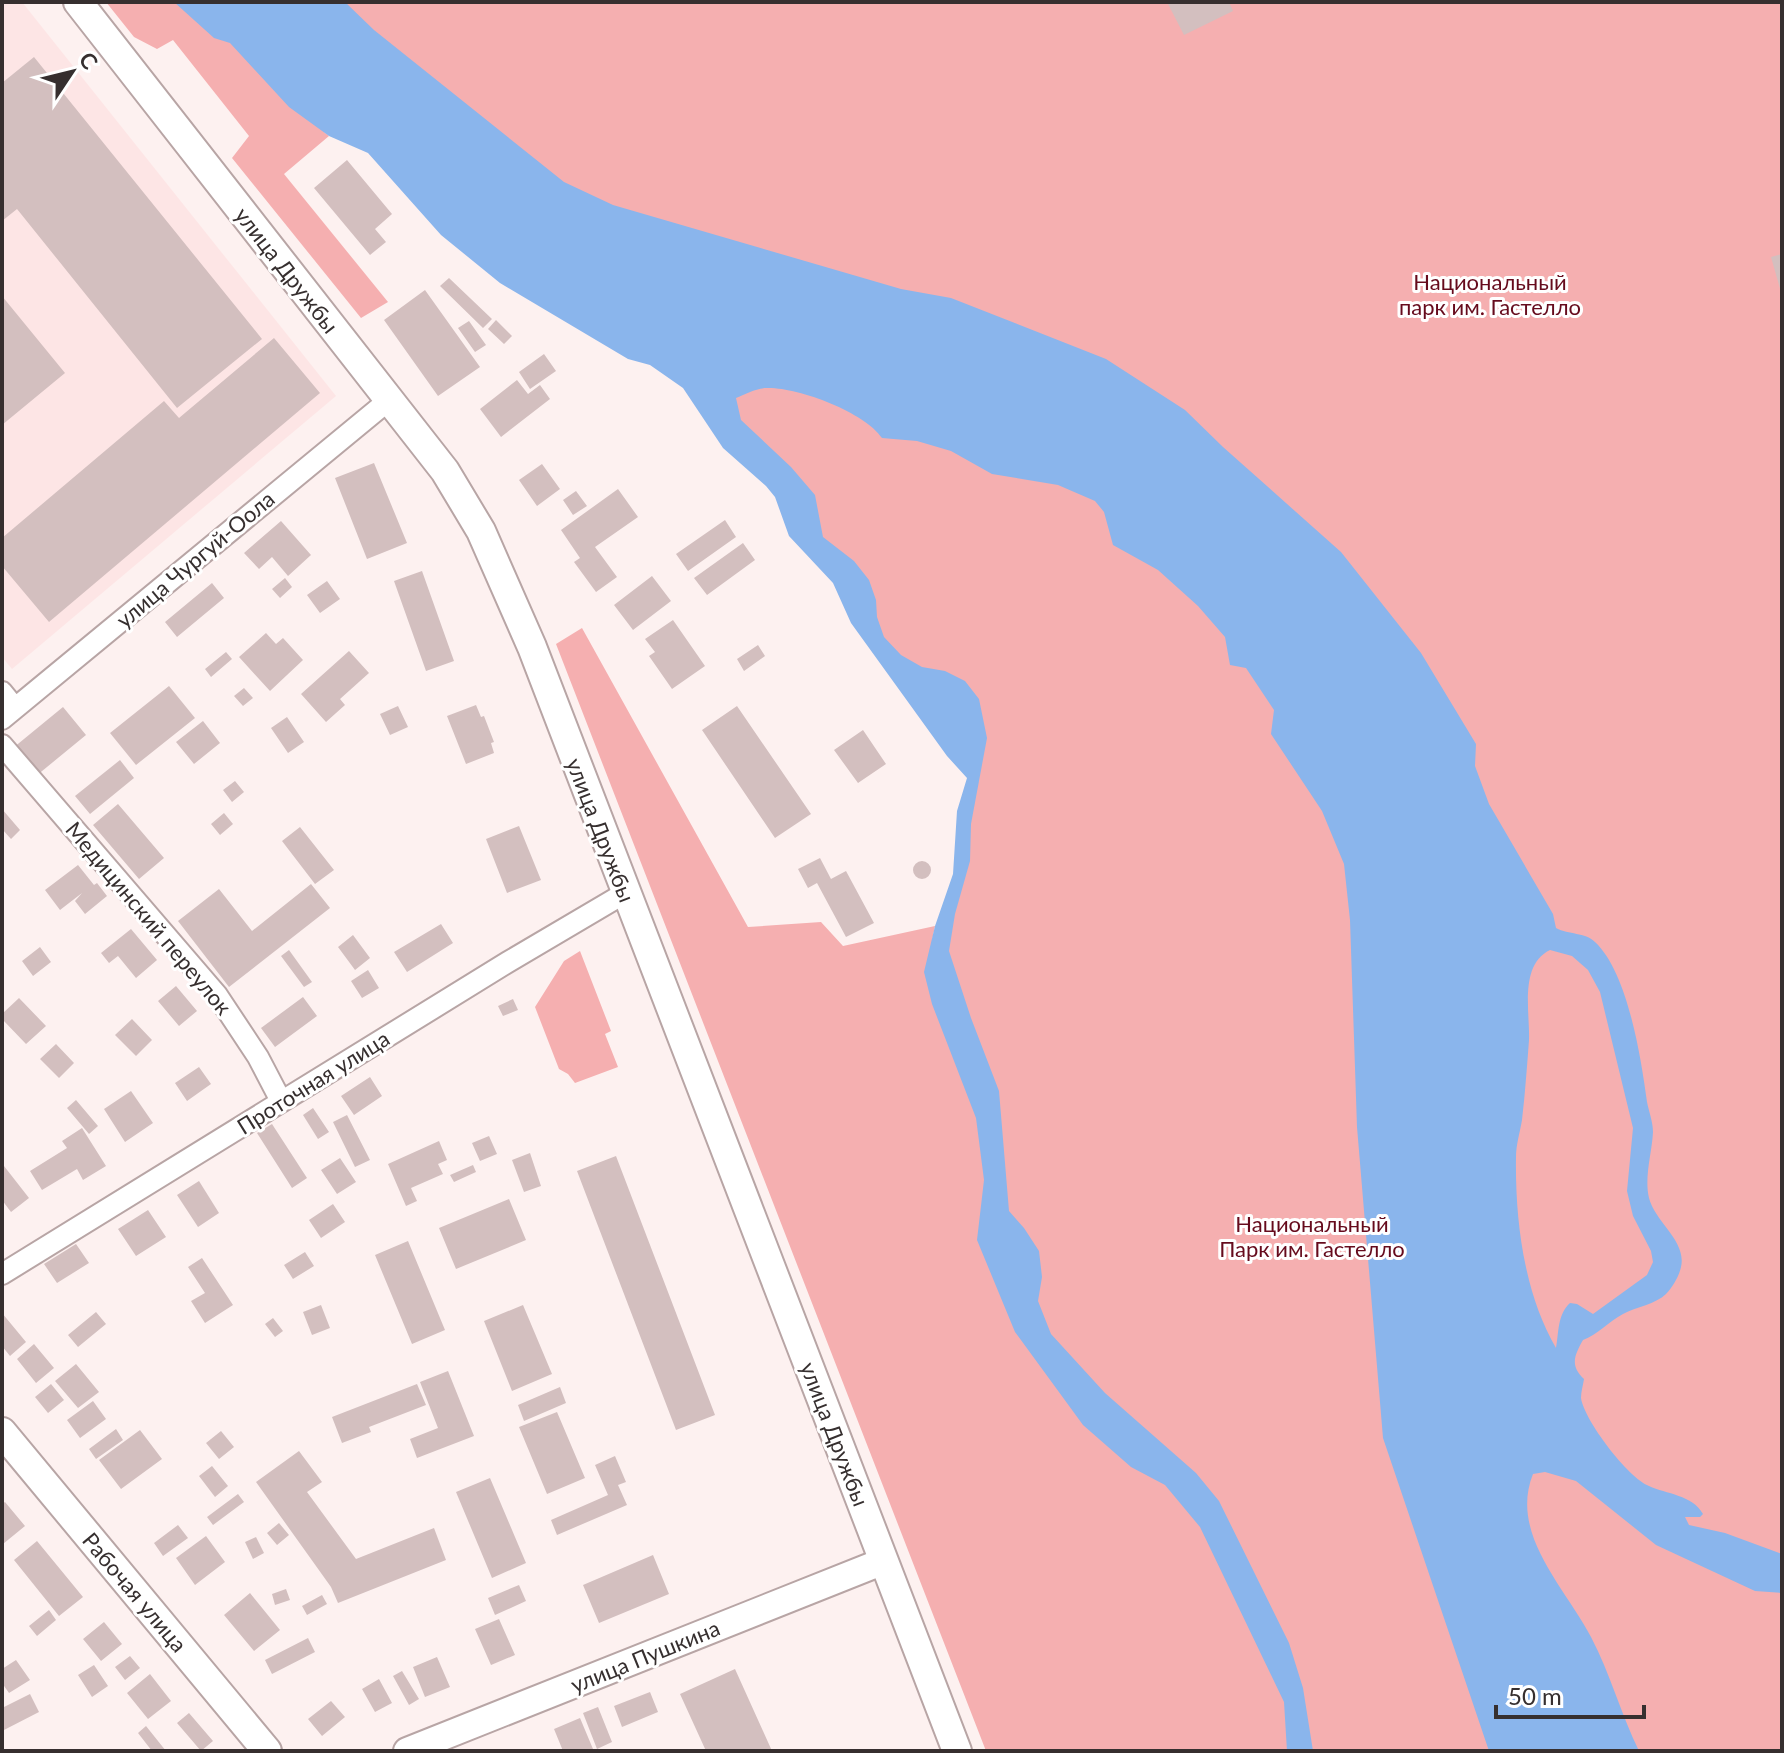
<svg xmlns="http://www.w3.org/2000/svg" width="1784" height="1753" font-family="Lato,sans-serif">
<rect width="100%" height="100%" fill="#fdf1f0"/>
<path fill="#fde5e5" d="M2,2H22L336,396L12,669L2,657Z"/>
<path fill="#f5afb0" d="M106,2H1782V1751H986L556,644L582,628L748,927L821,922L843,946L935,926L932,941L942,939L979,778L687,374L333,124L324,132L329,136L284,174L388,302L361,318L232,158L249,136L173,40L157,49L134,37Z
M580,951L611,1031L605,1034L618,1067L575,1083L568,1074L559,1069L535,1007L564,961Z"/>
<path fill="#8ab5ec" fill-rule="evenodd" d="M174,2H345L374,30L564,182L613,205L901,289L951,298L1106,359L1185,410L1223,447L1341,552L1421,653L1476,744L1475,766L1489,804L1553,914L1556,928C1569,935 1585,932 1595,942C1628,973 1641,1058 1647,1102C1649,1112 1653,1122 1653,1132C1652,1153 1644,1177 1649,1198C1655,1222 1687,1241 1681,1267C1679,1276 1673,1287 1666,1294C1656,1304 1636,1307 1623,1314C1608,1322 1597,1335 1583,1340C1574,1356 1570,1366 1584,1379C1583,1385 1581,1392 1581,1398C1584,1420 1628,1478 1649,1486C1666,1494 1693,1495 1703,1514L1700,1517H1685L1689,1525L1725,1533L1782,1554V1593L1755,1591L1656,1545L1576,1481L1545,1472L1533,1474C1509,1534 1565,1587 1591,1637C1610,1673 1621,1714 1639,1751H1489L1383,1438L1357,1127L1350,920L1344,864L1322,811L1271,734L1274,710L1246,668L1230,665L1225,637L1198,606L1158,570L1113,545L1104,512L1095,501L1058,485L992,474L951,451L917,441L882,438C865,412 797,387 767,388C757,388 745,394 736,398L741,420L791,467L815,495L823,537L854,561L869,580L876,600L877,617L884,637L901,655L922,667L945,671L965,681L979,699L987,738L971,824L970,861L955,914L949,951L971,1018L999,1091L1009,1211L1024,1228L1039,1251L1042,1277L1038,1301L1051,1334L1105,1393L1196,1473L1219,1501L1289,1643L1303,1688L1313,1751H1287L1284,1702L1200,1527L1165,1485L1131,1467L1083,1425L1015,1332L977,1240L984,1180L976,1118L932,1004L924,972L935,926L953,874L957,811L967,778L947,756L851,623L833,583L789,536L775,497L766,486L723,448L683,388L650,365L628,359L500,283L441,235L368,153L329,136L289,107L230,43L214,38ZM1550,950L1572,956L1588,970L1600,992L1633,1128L1627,1191L1633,1216L1651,1251L1653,1262L1647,1275L1593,1314L1577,1304L1570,1303C1557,1315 1559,1333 1556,1348C1524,1293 1515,1220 1516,1157C1516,1145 1520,1132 1522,1120C1525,1094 1527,1067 1529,1040C1530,1012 1519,965 1550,950Z"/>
<path fill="#d3bfbf" d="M1167,2H1229L1233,11L1184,35Z
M34,57L262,339L177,408L17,209L2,221V83Z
M347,160L392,214L375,229L386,242L370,255L314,188Z
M1782,254V292H1781L1771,257Z
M449,278L492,319L483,328L440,286Z
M425,290L480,367L438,396L384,320Z
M2,296L65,373L2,425Z
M496,320L512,336L504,344L488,329Z
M469,321L486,345L475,352L458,328Z
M274,338L320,393L49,622L2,566V538L164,401L179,418Z
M544,354L556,371L530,389L519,372Z
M517,380L528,394L540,385L550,399L501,437L480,409Z
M374,463L407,543L367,559L335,478Z
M542,464L560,489L537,506L519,480Z
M618,489L638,517L595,547L617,577L596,592L574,562L580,558L561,530Z
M576,491L587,506L573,515L563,500Z
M725,520L736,537L688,571L676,554Z
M281,521L311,555L288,576L272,557L259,569L244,553Z
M743,543L755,560L707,595L694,578Z
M422,571L454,661L426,671L394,581Z
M652,576L671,601L633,630L614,605Z
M285,578L292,587L280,598L272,589Z
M327,581L340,599L320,613L307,595Z
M212,583L224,598L177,637L165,622Z
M673,620L705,666L672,689L649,656L655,652L645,639Z
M266,633L276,644L283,638L303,660L270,691L239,657Z
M758,645L765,656L744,671L737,659Z
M349,651L369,673L340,699L345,705L326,722L301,694Z
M226,652L232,659L211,677L205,669Z
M169,686L195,718L136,765L110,733Z
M244,688L253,698L243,706L234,696Z
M476,705L481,717L484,716L494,742L491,743L494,753L466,764L447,716Z
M398,706L408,727L390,735L380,714Z
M737,706L811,814L775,838L702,730Z
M63,707L86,735L36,776L13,748Z
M287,717L304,742L288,753L271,728Z
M203,721L220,743L194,764L176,742Z
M863,730L886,764L858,783L834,750Z
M120,760L134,778L90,814L75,796Z
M235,781L244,792L232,802L223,790Z
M118,804L164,858L139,879L93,825Z
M2,809L20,830L11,839L2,829Z
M224,813L233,824L220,835L211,824Z
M519,826L541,880L507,893L486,839Z
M300,827L334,870L315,884L282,841Z
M820,858L831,879L846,871L874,923L846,937L817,883L808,888L798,869Z
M913 870a9 9 0 1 1 18 0a9 9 0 1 1-18 0Z
M78,865L94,885L97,883L107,896L85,914L75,901L82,893L60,910L45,890Z
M311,884L330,908L229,987L178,921L219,889L252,931Z
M441,924L453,943L407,972L394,952Z
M131,929L157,960L136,978L118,956L109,963L101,953Z
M353,935L370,958L355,970L338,947Z
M40,947L51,962L33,976L22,961Z
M289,950L312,982L304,987L281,956Z
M368,970L379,988L362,998L351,981Z
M176,986L197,1011L179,1026L158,1001Z
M303,997L317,1016L275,1047L261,1028Z
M19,998L46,1026L26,1044L2,1019V1014Z
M513,999L518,1010L503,1016L498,1006Z
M132,1019L152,1040L136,1056L115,1035Z
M56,1044L74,1063L59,1078L40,1059Z
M199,1067L211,1084L187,1101L175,1083Z
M370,1077L382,1096L354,1115L341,1096Z
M131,1091L153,1123L125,1142L104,1109Z
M76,1100L98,1126L89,1134L67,1108Z
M313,1108L329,1132L318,1139L303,1115Z
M347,1115L370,1160L355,1167L333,1122Z
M272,1124L307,1178L292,1188L257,1133Z
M82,1128L106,1166L83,1180L77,1169L42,1190L30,1171L67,1148L62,1141Z
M489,1136L497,1154L480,1161L472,1143Z
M439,1141L447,1160L438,1164L443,1174L411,1188L417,1201L406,1206L388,1164Z
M530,1153L541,1186L524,1192L512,1160Z
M616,1156L715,1415L676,1430L577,1171Z
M340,1158L356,1182L337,1194L321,1170Z
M473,1165L476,1172L454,1182L450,1175Z
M4,1166L29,1198L11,1212L2,1200V1168Z
M199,1181L219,1213L198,1227L177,1195Z
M509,1199L526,1240L456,1269L439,1228Z
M333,1204L345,1222L321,1238L309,1220Z
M148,1210L166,1237L136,1256L118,1229Z
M408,1241L445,1330L412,1344L375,1255Z
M76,1244L89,1263L57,1283L44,1264Z
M305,1252L314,1266L293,1279L284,1265Z
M202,1258L233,1305L205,1323L191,1301L205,1293L188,1267Z
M321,1305L330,1328L312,1335L303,1312Z
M523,1305L552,1374L512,1391L484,1321Z
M96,1312L106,1324L78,1347L68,1335Z
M2,1313L26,1342L10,1356L2,1346Z
M273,1318L283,1331L275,1337L265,1324Z
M34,1344L54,1368L36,1383L17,1359Z
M76,1364L99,1392L78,1408L55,1381Z
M448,1371L474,1436L417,1458L410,1439L438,1428L420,1382Z
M51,1384L64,1400L48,1413L35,1397Z
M417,1384L426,1405L369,1427L371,1432L342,1443L332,1417Z
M560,1387L566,1403L524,1421L518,1405Z
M93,1401L106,1419L80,1438L67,1420Z
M557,1412L585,1478L547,1494L519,1427Z
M116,1429L123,1440L96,1459L89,1449Z
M140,1430L162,1459L121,1489L99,1460Z
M221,1431L234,1447L219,1459L206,1443Z
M299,1451L322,1482L307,1492L356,1559L434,1528L446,1560L338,1603L331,1587L256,1482Z
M615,1456L626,1482L618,1485L627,1505L557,1535L551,1520L608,1495L595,1465Z
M212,1466L228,1486L215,1497L199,1476Z
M490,1478L526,1563L492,1578L456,1492Z
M238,1494L244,1502L213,1525L207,1517Z
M5,1502L25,1526L3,1544L2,1504Z
M279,1523L289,1535L277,1545L267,1533Z
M178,1525L188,1538L163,1556L154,1543Z
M206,1536L225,1562L195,1585L176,1558Z
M256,1537L264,1553L253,1559L245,1542Z
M37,1541L83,1597L59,1616L14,1560Z
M653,1555L669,1594L599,1623L583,1585Z
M519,1585L526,1601L495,1615L488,1598Z
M286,1589L290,1600L275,1605L272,1594Z
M250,1593L280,1630L254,1651L224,1615Z
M322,1595L327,1604L307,1615L302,1606Z
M49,1610L56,1620L37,1636L29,1626Z
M499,1619L515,1655L491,1665L475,1629Z
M104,1622L122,1644L101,1661L83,1639Z
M308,1638L315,1652L272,1674L265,1660Z
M130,1656L140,1668L125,1680L115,1667Z
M437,1657L450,1687L425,1697L413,1667Z
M16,1660L30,1680L9,1693L2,1683V1669Z
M94,1665L108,1686L92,1697L78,1675Z
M735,1669L772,1751H706L680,1694Z
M402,1671L419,1699L409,1705L393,1676Z
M150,1674L171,1701L148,1719L127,1693Z
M379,1679L392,1703L375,1712L362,1689Z
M650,1692L658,1712L622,1727L614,1706Z
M30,1694L39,1712L4,1730L2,1708Z
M331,1701L345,1717L322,1736L308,1719Z
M598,1707L612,1742L597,1749L583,1713Z
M189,1713L213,1741L201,1751L177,1723Z
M580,1718L593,1749L563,1751L554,1729Z
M146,1726L166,1751H152L138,1733Z"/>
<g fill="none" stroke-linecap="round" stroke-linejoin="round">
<g stroke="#b8a5a5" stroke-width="24">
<path id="minor" d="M2,692L15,708
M2,719L389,400
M2,745L217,995L258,1057L281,1101
M2,1274L508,962L625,893"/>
</g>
<g stroke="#b8a5a5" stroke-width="30">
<path id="tertiary" d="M407,1751L884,1561"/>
</g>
<g stroke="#b8a5a5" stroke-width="32">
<path id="secondary" d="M78,2L445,471L481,531L532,647L957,1751
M2,1432L267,1751"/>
</g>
<use href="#minor" stroke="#fff" stroke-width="20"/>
<use href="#tertiary" stroke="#fff" stroke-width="26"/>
<use href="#secondary" stroke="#fff" stroke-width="28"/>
</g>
<g text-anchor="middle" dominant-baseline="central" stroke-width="6" stroke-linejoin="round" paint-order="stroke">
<g font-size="22" fill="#362f2f" stroke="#fff">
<text transform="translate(287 270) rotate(52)">улица Дружбы</text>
<text transform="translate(195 559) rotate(-40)">улица Чургуй-Оола</text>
<text transform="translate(601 830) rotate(69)">улица Дружбы</text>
<text transform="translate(149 918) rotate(50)">Медицинский переулок</text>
<text transform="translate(313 1082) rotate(-32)">Проточная улица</text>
<text transform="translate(835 1434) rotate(69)">улица Дружбы</text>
<text transform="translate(135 1592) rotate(50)">Рабочая улица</text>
<text transform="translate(645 1656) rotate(-22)">улица Пушкина</text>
</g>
<g font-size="22" fill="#660b1d" stroke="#fff">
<text x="1490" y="281">Национальный<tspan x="1490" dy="25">парк им. Гастелло</tspan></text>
<text x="1312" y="1223">Национальный<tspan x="1312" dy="25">Парк им. Гастелло</tspan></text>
</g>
</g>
<rect width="1784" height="1753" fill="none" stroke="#362f2f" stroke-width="8"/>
<g transform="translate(72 72) rotate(55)" stroke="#ffffff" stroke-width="6" paint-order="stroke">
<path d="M0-6L14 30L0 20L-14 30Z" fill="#362f2f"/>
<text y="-12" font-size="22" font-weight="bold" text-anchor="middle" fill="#362f2f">С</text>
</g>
<path d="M1496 1705v12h148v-12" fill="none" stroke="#362f2f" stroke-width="4"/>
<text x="1508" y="1705" font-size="24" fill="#362f2f" stroke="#ffffff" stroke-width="6" paint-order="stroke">50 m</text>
</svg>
